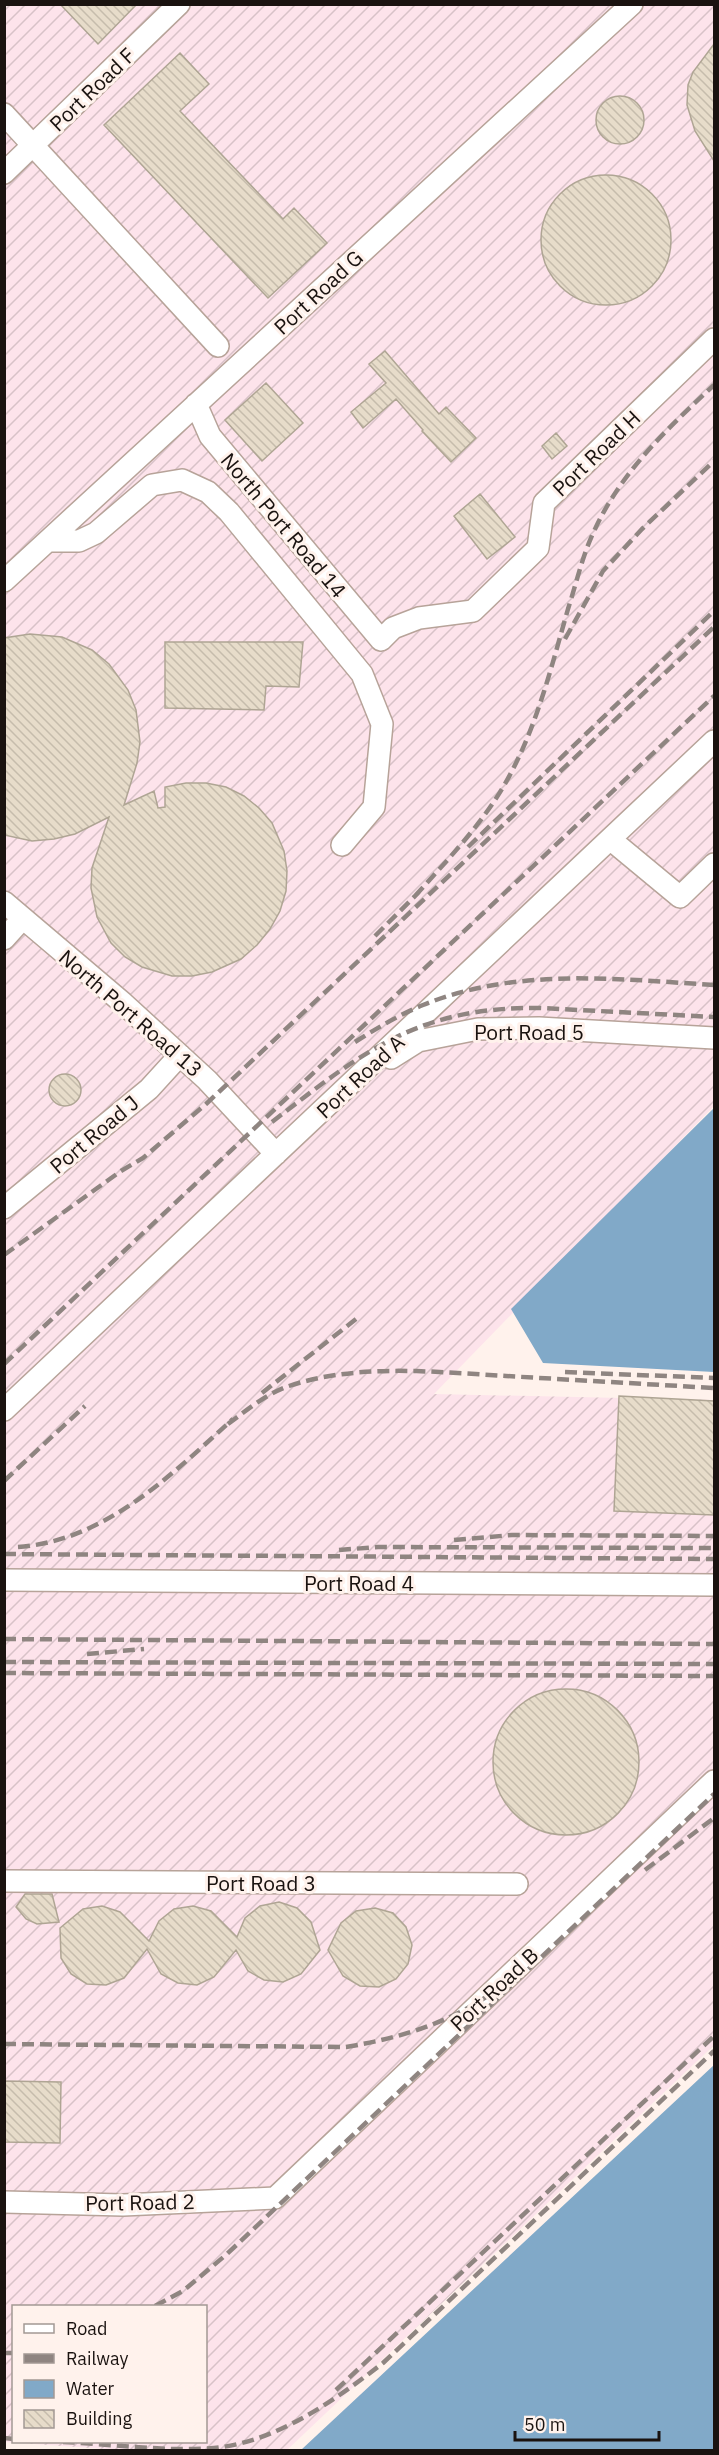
<svg xmlns="http://www.w3.org/2000/svg" width="719" height="2455" font-family="'IBM Plex Sans',sans-serif">
<defs>
<pattern id="industrial-furrows" width="10" height="10" patternUnits="userSpaceOnUse" patternTransform="scale(1.5)"><rect width="10" height="10" fill="#fde3eb"/><path d="M-1 1l2-2M0 10L10 0M9 11l2-2" fill="none" stroke="#d8c2c8"/></pattern>
<pattern id="building-back-hatch" width="6" height="6" patternUnits="userSpaceOnUse" patternTransform="scale(1.5)"><rect width="6" height="6" fill="#e7dcca"/><path d="M-1 5l2 2M0 0l6 6M5-1l2 2" fill="none" stroke="#c6bcac"/></pattern>
</defs>
<rect width="100%" height="100%" fill="#fff2ec"/>
<path fill="url(#industrial-furrows)" fill-rule="evenodd" d="M4,5H714V1106L434,1394L714,1400V2045L287,2450H121L5,2442ZM14,2306H206V2442H14Z"/>
<path fill="#81a9c8" d="M714,1108V1372L543,1363L511,1309Z
M714,2065V2450H301Z"/>
<path fill="url(#building-back-hatch)" stroke="#afa594" stroke-width="1.5" d="M60,4H137L98,44Z
M714,44V161L695,131L687,105L688,85L693,72Z
M180,53L209,84L180,111L283,219L294,208L327,243L268,298L104,125Z
M596 120a24 24 0 1 1 48 0a24 24 0 1 1-48 0Z
M541 240a65 65 0 1 1 130 0a65 65 0 1 1-130 0Z
M385,351L439,414L446,407L476,438L451,462L422,431L423,430L396,399L363,428L351,412L386,383L369,364Z
M266,383L303,423L262,461L225,420Z
M556,433L567,446L552,459L542,446Z
M480,494L515,537L487,559L454,516Z
M30,634L62,637L92,650L109,664L128,690L136,710L140,742L137,763L124,805L154,791L158,808L165,807V787L186,783H206L226,787L244,796L259,808L272,823L284,851L287,871L286,891L280,911L270,929L257,945L241,959L212,972L192,976H172L142,967L125,957L111,943L97,917L91,888L92,868L109,817L75,834L54,839L32,841L4,835V638Z
M165,642H303L299,687L266,686L264,710L165,708Z
M49 1090a16 16 0 1 1 32 0a16 16 0 1 1-32 0Z
M619,1396L714,1401V1515L614,1511Z
M493 1762a73 73 0 1 1 146 0a73 73 0 1 1-146 0Z
M25,1894H52L59,1922L37,1924L26,1919L16,1907Z
M279,1902L297,1908L311,1922L320,1950L301,1974L283,1982L264,1980L248,1971L236,1950L214,1977L197,1985L178,1983L161,1974L147,1949L124,1978L106,1985L87,1984L71,1974L61,1958L60,1928L83,1909L102,1906L120,1912L149,1941L159,1921L174,1909L193,1906L211,1911L237,1937L245,1918L260,1906Z
M375,1908L393,1913L406,1927L412,1945L408,1964L396,1979L379,1987L360,1986L343,1976L328,1950L341,1923L356,1911Z
M4,2081L61,2082L60,2143L4,2142Z"/>
<g fill="none" stroke-linecap="round" stroke-linejoin="round">
<g stroke="#b7a399" stroke-width="24">
<path id="minor" d="M4,114L218,346
M4,173L179,4
M196,404L210,436L381,640L393,628L419,618L473,611L538,548L544,503L714,339
M48,541H79L96,533L152,485L182,480L208,492L229,512L362,674L382,724L374,807L342,845
M4,581L632,4
M610,839L680,897L714,864
M4,902L123,1003L207,1080L276,1154
M4,939L23,918
M391,1058L418,1041L478,1029L539,1028L714,1038
M4,1208L149,1089L180,1055
M4,1410L714,741
M4,1580L714,1585
M4,1881L517,1884
M4,2202L123,2205L275,2198L714,1781"/>
</g>
<use href="#minor" stroke="#fff" stroke-width="21"/>
<path stroke="#8f8581" stroke-width="4.5" stroke-dasharray="12 6" stroke-linecap="butt" d="M565,639L603,571L642,529L714,461
M468,847L714,611
M415,896C451,856 490,816 514,767C539,718 553,661 568,609C577,581 583,553 596,527C623,470 669,427 714,385
M375,936L419,892
M355,1042C377,1028 399,1015 423,1005C516,967 617,979 714,985
M272,1122C364,1051 419,1006 541,1008L714,1017
M4,1255L121,1171L143,1158L206,1104L714,627
M4,1364L714,696
M565,1372L714,1378
M262,1393L356,1319
M228,1424C247,1410 266,1394 289,1386C358,1363 435,1372 506,1376C575,1380 645,1384 714,1388
M4,1481L85,1406
M454,1540L512,1535L714,1536
M18,1547C105,1541 171,1475 233,1419
M339,1550L378,1547L714,1548
M4,1554L714,1559
M4,1639L714,1644
M87,1654L144,1649
M4,1662L714,1664
M4,1673L714,1676
M645,1870L714,1818
M4,2044L346,2047C401,2038 453,2022 499,1988
M155,2306L183,2291L227,2254L714,1794
M4,2353H14
M336,2390L714,2036
M4,2438L14,2439
M63,2442C111,2444 167,2452 214,2448C277,2442 335,2400 383,2363L714,2051"/>
</g>
<g text-anchor="middle" dominant-baseline="central" stroke-width="6" stroke-linejoin="round" paint-order="stroke">
<g font-size="21" fill="#1a1310" stroke="#fff2ec">
<text transform="translate(92 89) rotate(-44)">Port Road F</text>
<text transform="translate(318 292) rotate(-43)">Port Road G</text>
<text transform="translate(596 453) rotate(-44)">Port Road H</text>
<text transform="translate(284 525) rotate(50)">North Port Road 14</text>
<text transform="translate(131 1013) rotate(41)">North Port Road 13</text>
<text x="529" y="1032">Port Road 5</text>
<text transform="translate(360 1076) rotate(-43)">Port Road A</text>
<text transform="translate(94 1134) rotate(-40)">Port Road J</text>
<text x="359" y="1583">Port Road 4</text>
<text x="261" y="1883">Port Road 3</text>
<text transform="translate(494 1989) rotate(-43)">Port Road B</text>
<text transform="translate(140 2202) rotate(-1)">Port Road 2</text>
</g>
</g>
<rect width="719" height="2455" fill="none" stroke="#1a1310" stroke-width="12"/>
<rect x="12" y="2305" width="195" height="138" fill="#fff2ec" stroke="#a39994" stroke-width="1.5"/>
<rect x="24" y="2324" width="30" height="9" fill="#ffffff" stroke="#a39994" stroke-width="1.5"/>
<text x="66" y="2335" font-size="18" fill="#1a1310">Road</text>
<rect x="24" y="2354" width="30" height="9" fill="#8f8581" stroke="#a39994" stroke-width="1.5"/>
<text x="66" y="2365" font-size="18" fill="#1a1310">Railway</text>
<rect x="24" y="2380" width="30" height="18" fill="#81a9c8" stroke="#a39994" stroke-width="1.5"/>
<text x="66" y="2395" font-size="18" fill="#1a1310">Water</text>
<rect x="24" y="2410" width="30" height="18" fill="url(#building-back-hatch)" stroke="#a39994" stroke-width="1.5"/>
<text x="66" y="2425" font-size="18" fill="#1a1310">Building</text>
<path d="M515 2431v9h144v-9" fill="none" stroke="#1a1310" stroke-width="3"/>
<text x="524" y="2431" font-size="18" fill="#1a1310" stroke="#fff2ec" stroke-width="4.5" paint-order="stroke">50 m</text>
</svg>
